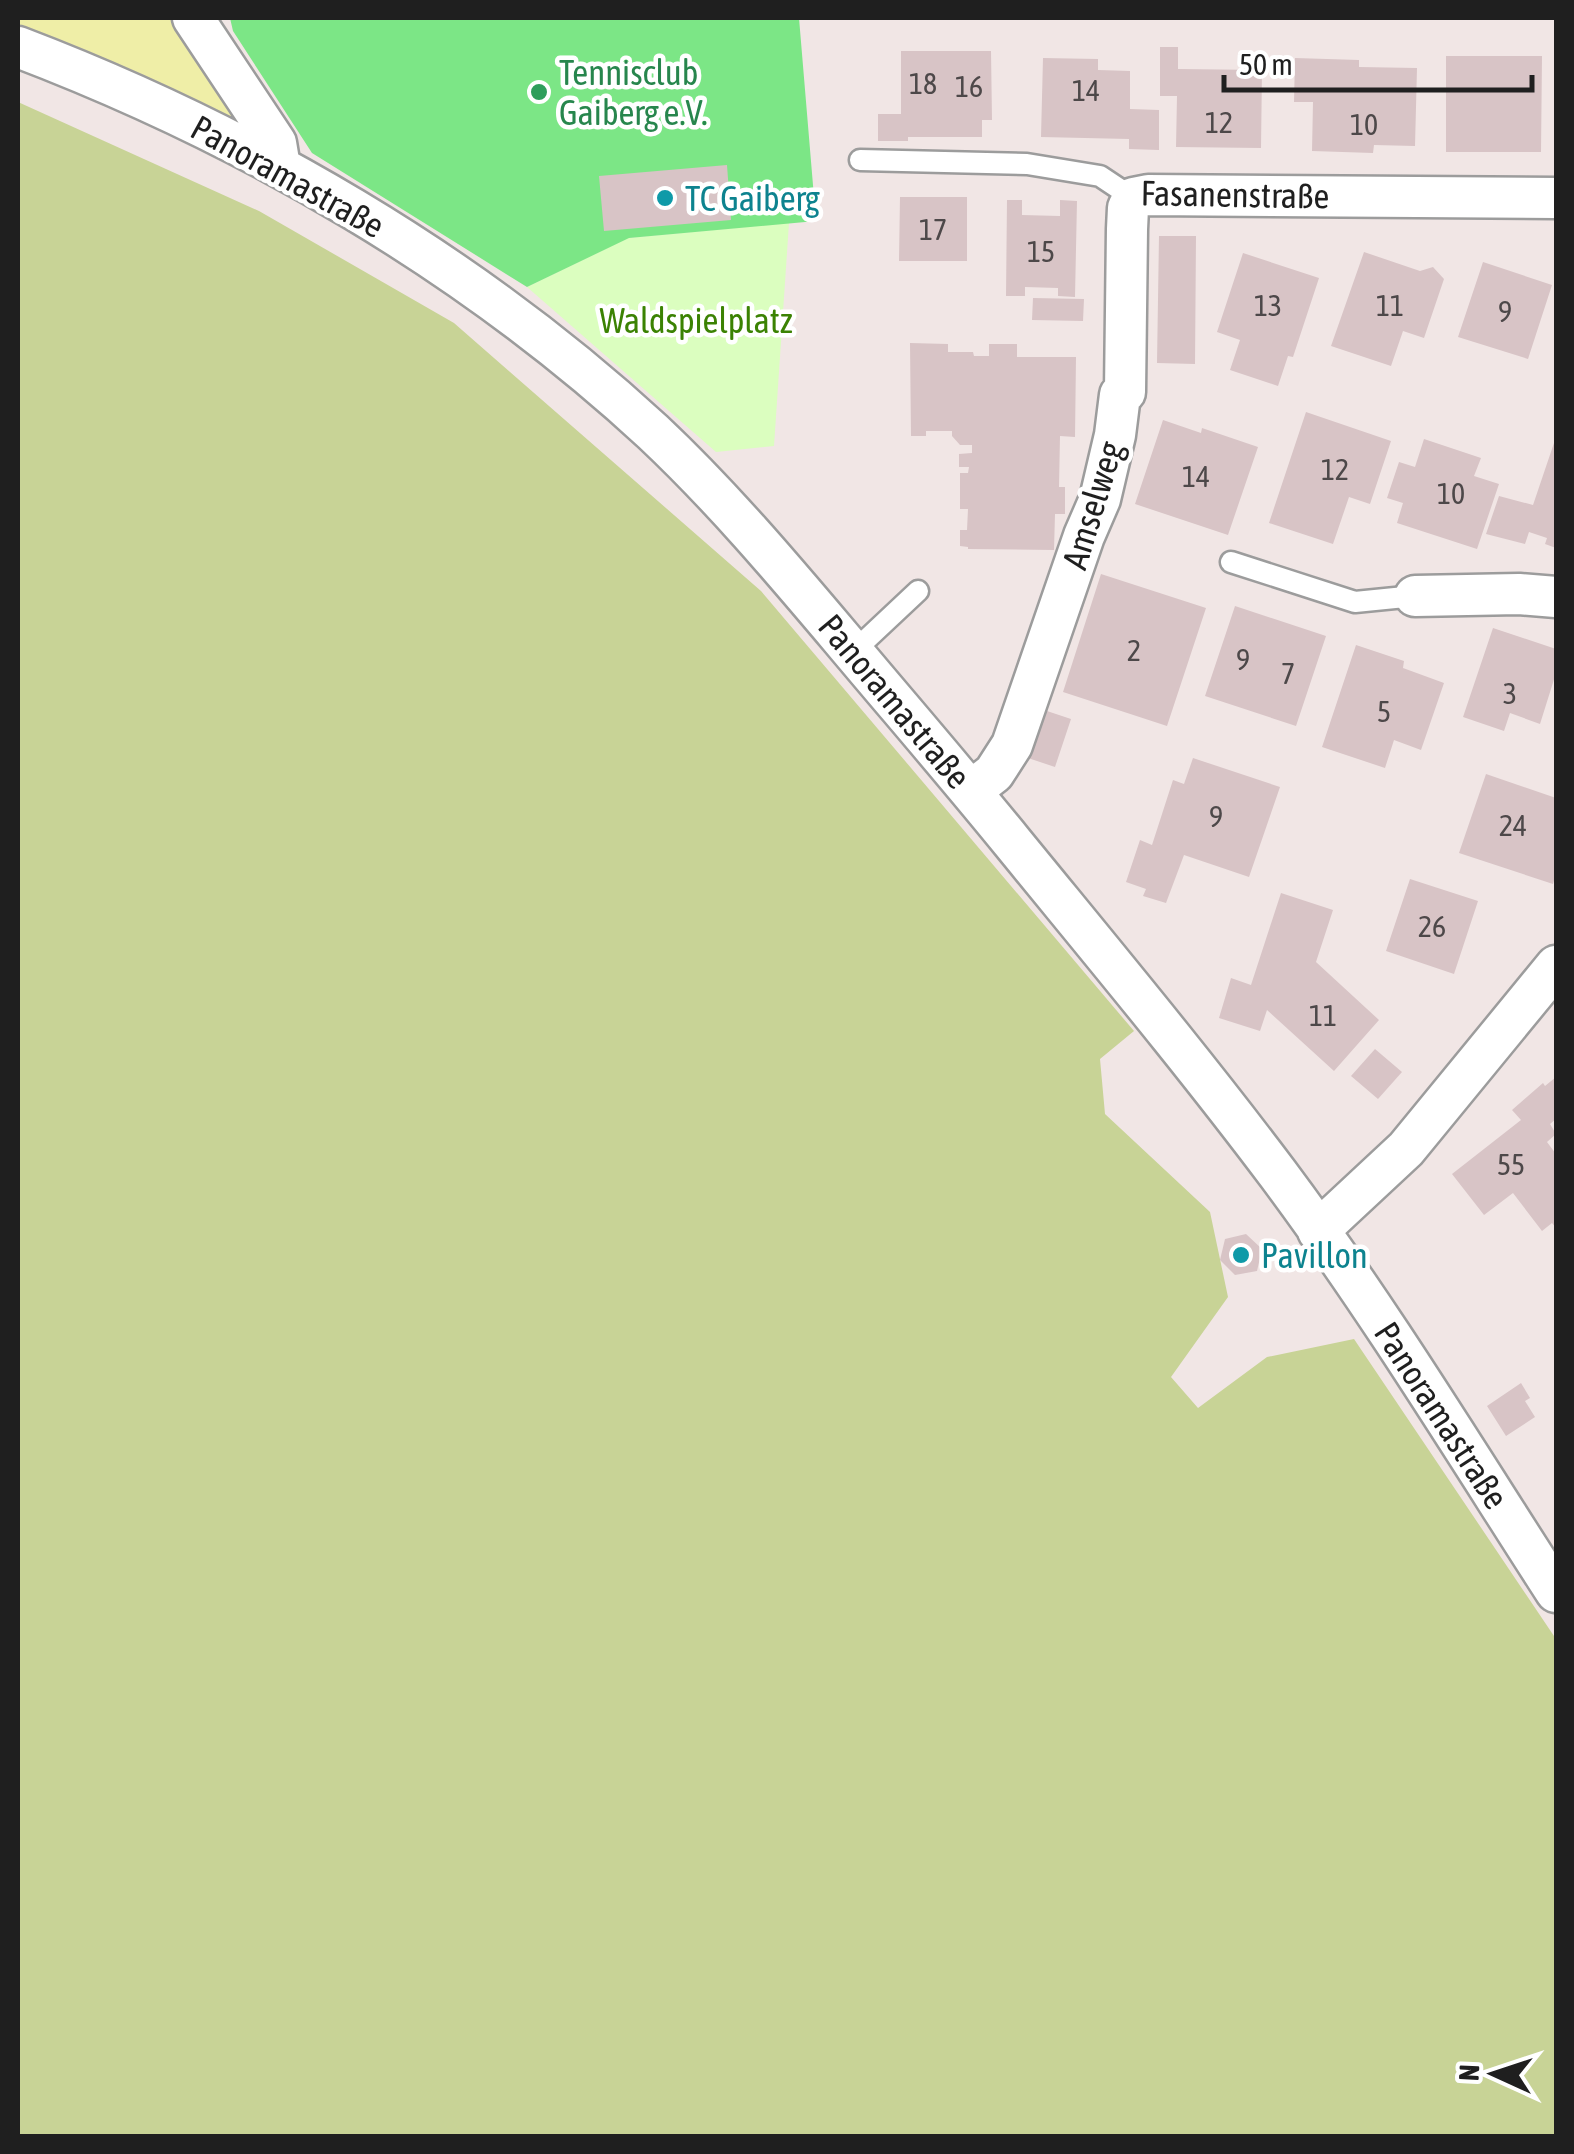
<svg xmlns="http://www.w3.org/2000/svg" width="1574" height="2154" font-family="'Asap Condensed',sans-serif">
<rect width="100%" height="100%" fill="#f1e6e5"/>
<path fill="#efeea7" d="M18,18H176L241,125L18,28Z"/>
<path fill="#c8d396" d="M18,102L259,211L454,323L761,591L1134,1031L1100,1059L1105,1114L1210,1212L1228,1297L1171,1377L1198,1408L1267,1357L1354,1339L1556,1639V2136H18Z"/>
<path fill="#dbfebf" d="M789,223L774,446L716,452L527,287L628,238Z"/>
<path fill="#7ce686" d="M230,18H799L816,221L629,238L527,287L312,153L233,31Z"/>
<path fill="#d8c4c6" d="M1160,47H1178V69L1262,70L1261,148L1176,147L1177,96H1160Z
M901,51H991L992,120H982V137H908V141H878V114H901Z
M1446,56H1542L1541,152H1446Z
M1043,58L1098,59V70L1130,71V109L1159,110V150L1129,149V139L1041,137Z
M1295,58L1359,60V67L1417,68L1415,146L1374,145L1373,153L1312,151L1313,102H1294Z
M727,165L731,220L604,231L599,176Z
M900,197H967V261H899Z
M1007,200H1022V215L1060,216V200L1077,201L1075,297L1058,296V288L1025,287V296H1006Z
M1159,236H1196L1195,364L1157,363Z
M1364,252L1420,271L1433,267L1444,279L1424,338L1403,331L1391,366L1331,346Z
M1243,253L1319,278L1293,357L1288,356L1278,386L1230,370L1240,340L1217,332Z
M1483,262L1552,285L1528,359L1458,337Z
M1033,298L1084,299L1083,321L1032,320Z
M910,343L948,344V352H973L974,356H989V344H1017V357H1076L1075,437L1060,436L1059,487H1065V514H1055L1054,550L968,549V547L960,546V530H967L968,509H960V473H968L969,467H959V454L972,453V445H960L952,436V431H926V436H911Z
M1306,412L1391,441L1370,504L1349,497L1333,544L1269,523Z
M1163,420L1201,433L1202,428L1258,447L1228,535L1135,504Z
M1556,437V548L1545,544L1547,538L1529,532L1525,544L1486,534L1499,496L1533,505Z
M1424,439L1481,458L1474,476L1499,484L1477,549L1397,523L1403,503L1387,498L1399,462L1415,467Z
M1101,574L1206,608L1167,726L1063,692Z
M1235,606L1326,636L1296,726L1205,696Z
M1493,628L1556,649V673L1540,724L1510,713L1504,731L1463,717Z
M1356,645L1404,661L1403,668L1444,683L1421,750L1394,740L1385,768L1322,747Z
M1038,708L1071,719L1055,767L1022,756Z
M1193,758L1280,787L1249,877L1184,855L1166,903L1143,896L1146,889L1126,882L1140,840L1152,845L1173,780L1184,784Z
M1486,774L1556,798V874L1553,884L1459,853Z
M1410,879L1478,901L1454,974L1386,951Z
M1281,893L1333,910L1316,962L1379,1020L1334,1071L1267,1010L1260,1031L1219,1018L1231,978L1251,985Z
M1375,1049L1402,1072L1378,1099L1351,1076Z
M1556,1077V1119L1550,1124L1556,1134L1547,1142L1556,1154V1228L1552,1223L1542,1231L1513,1193L1484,1215L1452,1174L1521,1120L1512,1110L1543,1083L1545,1086Z
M1246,1234L1262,1249L1257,1271L1235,1275L1220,1260L1225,1239Z
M1521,1383L1530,1398L1525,1401L1535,1417L1506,1436L1487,1406Z"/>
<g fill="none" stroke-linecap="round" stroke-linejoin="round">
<g stroke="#9c9c9c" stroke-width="25">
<path id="lane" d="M860,160L1027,164L1100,176L1133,198
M1231,562L1355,602L1415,596
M853,652L918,591"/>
</g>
<g stroke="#9c9c9c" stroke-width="45">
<path id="street" d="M193,18L276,143L280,167
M18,47C249,135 470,263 653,432C721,496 781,567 841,638C898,706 957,774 1013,843C1102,952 1193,1061 1278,1174C1378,1308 1465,1451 1556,1592
M1415,596L1519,594L1556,597
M971,791L994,773L1012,745L1084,536L1100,499L1115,435L1120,395L1125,392L1127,229L1128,208L1133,198L1148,195L1556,198
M1318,1231L1406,1149L1556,966"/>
</g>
<use href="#lane" stroke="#fff" stroke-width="20"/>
<use href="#street" stroke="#fff" stroke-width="40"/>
</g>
<circle fill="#2e9e5b" stroke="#fff" stroke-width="4" cx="539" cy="92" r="10"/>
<g fill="#0f9aa8" stroke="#fff" stroke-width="4">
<circle cx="665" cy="198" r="10"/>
<circle cx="1241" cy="1255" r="10"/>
</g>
<g text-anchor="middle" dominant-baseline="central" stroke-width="9" stroke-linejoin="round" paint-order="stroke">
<g font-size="30" fill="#4d4849">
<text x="923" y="83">18</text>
<text x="969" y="86">16</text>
<text x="1086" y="90">14</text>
<text x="1219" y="122">12</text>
<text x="1364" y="124">10</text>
<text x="933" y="229">17</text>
<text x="1041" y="251">15</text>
<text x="1268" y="305">13</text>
<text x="1390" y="305">11</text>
<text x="1505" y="311">9</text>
<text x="1335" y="469">12</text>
<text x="1196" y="476">14</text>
<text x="1451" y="493">10</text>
<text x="1134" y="650">2</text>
<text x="1243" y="659">9</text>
<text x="1288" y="673">7</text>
<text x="1510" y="693">3</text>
<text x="1384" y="711">5</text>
<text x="1216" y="816">9</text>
<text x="1513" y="825">24</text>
<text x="1432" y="926">26</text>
<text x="1323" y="1015">11</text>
<text x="1511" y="1164">55</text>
</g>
<g font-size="35" fill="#27864d" stroke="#fff" text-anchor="start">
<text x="559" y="72">Tennisclub<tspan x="559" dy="40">Gaiberg e.V.</tspan></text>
</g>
<g font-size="35" fill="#1f1f1f" stroke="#fff">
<text transform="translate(288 176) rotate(29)">Panoramastraße</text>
<text transform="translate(1235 194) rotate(1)">Fasanenstraße</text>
<text transform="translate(1092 505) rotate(-73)">Amselweg</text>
<text transform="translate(895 701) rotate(50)">Panoramastraße</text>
<text transform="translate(1442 1415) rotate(57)">Panoramastraße</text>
</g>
<g font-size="35" fill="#0d838f" stroke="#fff" text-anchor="start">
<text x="685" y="198">TC Gaiberg</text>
<text x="1261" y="1255">Pavillon</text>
</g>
<g font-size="35" fill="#3b8203" stroke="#fff">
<text x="696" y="320">Waldspielplatz</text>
</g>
</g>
<rect width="1574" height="2154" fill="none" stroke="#1f1f1f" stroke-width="40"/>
<g transform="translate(1494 2074) rotate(273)" stroke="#ffffff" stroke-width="8" paint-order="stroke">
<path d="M0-8L18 38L0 25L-18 38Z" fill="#1f1f1f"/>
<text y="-15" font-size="28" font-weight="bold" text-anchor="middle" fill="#1f1f1f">N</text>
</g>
<path d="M1224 75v15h308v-15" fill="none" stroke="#1f1f1f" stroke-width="5"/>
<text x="1239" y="75" font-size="30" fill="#1f1f1f" stroke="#ffffff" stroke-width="8" paint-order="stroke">50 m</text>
</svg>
